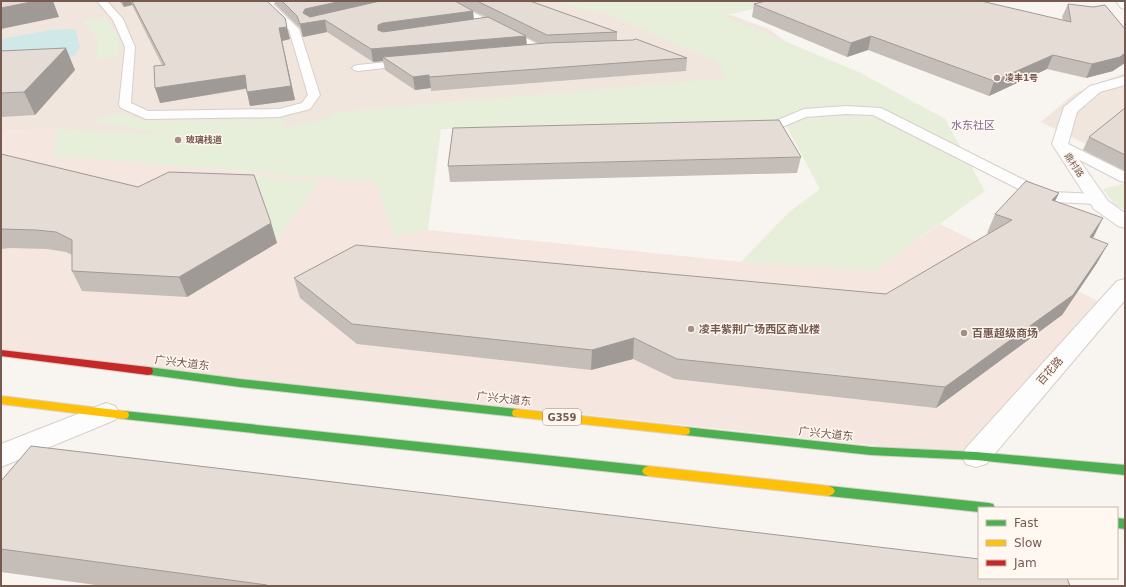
<svg xmlns="http://www.w3.org/2000/svg" width="1126" height="587" font-family="'DejaVu Sans','Noto Sans SC',sans-serif">
<rect width="100%" height="100%" fill="#f8f4ef"/>
<path fill="#f0e6dd" d="M1,1H750L717,10L769,29L828,74L202,149L58,129L1,131Z
M1125,73V163L1041,122L1075,93Z"/>
<path fill="#f5e6e0" d="M58,129L53,156L376,182L394,236L428,230L741,262L874,271L940,224L1108,306L976,456L1,353V131Z"/>
<path fill="#e7eeda" d="M552,1H786L724,16L859,72L945,119L985,191L874,271L741,262L789,212L820,189L784,122L441,129L428,230L394,236L376,182L53,156L58,129L165,134L91,121L121,112L142,121L280,119L287,123L279,129L323,120L335,112L727,78L717,62L608,14Z
M105,17L119,37L118,57L97,59L98,40L83,21Z
M225,174L320,181L274,243Z
M1122,184L1125,185V210L1114,204L1103,189Z"/>
<path fill="#d1e8e8" d="M75,29L80,47L74,56L56,60L1,62V39L51,30Z"/>
<g fill="none" stroke-linecap="round" stroke-linejoin="round">
<g stroke="#d7cfcb" stroke-width="2">
<path id="lane" d="M97,1H107L123,19L135,47L131,103L148,111L279,109L302,103L308,95L289,30L263,4L262,1H277L273,4L299,29L320,95L310,109L279,117L146,119L121,108L119,105L125,47L113,20Z
M437,1H450L550,50L552,52L550,54H542Z
M407,60L411,61L413,63L411,65L358,71L354,70L352,68L354,66L358,65Z
M846,106L881,108L1044,190L1053,192L1097,194L1102,196L1105,199L1102,202L1097,204L1053,202L1034,197L873,115L846,114L806,117L775,130L753,129L751,126L753,123L773,122L804,109Z
M1060,140L1125,172V182L1120,181L1055,147L1053,144L1055,141Z"/>
</g>
<g stroke="#d7cfcb" stroke-width="2">
<path id="street" d="M1116,1H1125V9L1121,8Z
M1125,76V85L1100,92L1077,112L1068,144L1108,201L1125,213V228L1118,226L1094,209L1052,144L1064,107L1090,86Z
M1125,279V300L986,464L976,467L966,464L962,456L966,448L1117,281Z
M106,403L115,406L119,413L115,420L1,467V444Z"/>
</g>
<g stroke="#d9d0cc" stroke-width="2">
<path id="fast" d="M148,367L240,379L517,409L521,410L522,413L521,416L517,417L240,387L144,374L143,371L144,368Z
M124,411L648,466L652,468L654,471L652,474L648,476L124,419L120,418L119,415L120,412Z
M685,427L871,447L976,452L1125,465V475L976,460L871,455L685,435L681,434L680,431L681,428Z
M829,486L989,503L993,504L995,508H979V512L829,496L825,494L823,491L825,488Z
M1117,518L1125,519V529L1117,528Z"/>
</g>
<g stroke="#d9d0cc" stroke-width="2">
<path id="slow" d="M1,396L124,411L128,412L129,415L128,418L124,419L1,404Z
M517,409L685,427L689,428L690,431L689,434L685,435L517,417L513,416L512,413L513,410Z
M648,466L829,486L833,488L835,491L833,494L829,496L648,476L644,474L642,471L644,468Z"/>
</g>
<g stroke="#d9d0cc" stroke-width="2">
<path id="jam" d="M1,350L148,367L152,368L153,371L152,374L148,375L1,356Z"/>
</g>
<use href="#lane" fill="#fefdfd" fill-rule="evenodd"/>
<use href="#street" fill="#fefdfd" fill-rule="evenodd"/>
<use href="#fast" fill="#4caf50" fill-rule="evenodd"/>
<use href="#slow" fill="#ffc107" fill-rule="evenodd"/>
<use href="#jam" fill="#c62828" fill-rule="evenodd"/>
</g>
<path fill="#c5bdb8" fill-rule="evenodd" d="M119,1H267L290,39L282,41L295,100L250,106L246,89L160,103L162,65L132,5L124,7Z
M275,1H530L617,32V41L687,58L686,71L431,91V88L415,90L385,70L383,61L373,62L327,32L303,37L300,28L275,4ZM473,11L482,15L486,17L474,19ZM526,37L540,44L527,45Z
M754,4L1063,20L1062,17L1068,4L1113,71L1086,78L1047,69L989,96L868,50L847,57L752,17Z
M1,51L75,70L35,115L1,117Z
M1125,108V171L1083,150L1089,137Z
M1,154L138,187L271,223L277,243L187,297L82,291L72,271V255L66,252L47,249L10,248L1,249Z
M801,157L797,173L450,182L448,166Z
M1054,201L1093,238L1097,263L1062,315L936,408L675,379L633,359L591,370L357,344L300,298L294,278L886,294L989,234L987,233L995,214Z
M1,481L1070,586H103L1,572Z"/>
<path fill="#a09a96" d="M36,1H53L59,17L1,29V8Z
M122,1H131L132,5L124,7Z
M342,1H395L325,20L327,32L303,37L300,24L303,13L305,9Z
M473,11L474,23L385,36L378,30V25L383,23Z
M287,27L290,39L282,41L295,100L250,106L247,92L279,28Z
M526,36L527,49L383,57V61L373,62L371,49Z
M871,36L868,50L847,57L851,43Z
M66,48L75,70L35,115L24,92Z
M1125,53V63L1113,71L1086,78L1092,64Z
M1053,55L1047,69L989,96L994,81Z
M245,75L248,88L160,103L155,88Z
M429,75L431,88L415,90L413,77Z
M1059,193L1050,212L1052,200Z
M1103,218L1093,238L1080,257L1090,237Z
M271,223L277,243L187,297L179,277Z
M1108,244L1097,263L1062,315L936,408L945,387Z
M634,338L633,359L591,370L592,350Z"/>
<path fill="#e5dcd6" stroke="#a09a96" d="M1,1H36L1,8Z
M132,1H267L285,18L287,27L279,28L291,86L247,92L245,75L155,88L154,66L165,65Z
M282,1H342L305,9L303,13L310,17L380,1H455L473,11L383,23L378,25V30L383,32L488,17L526,36L371,49L325,20L300,24L297,16Z
M477,1H530L617,32L547,35Z
M766,1H981L1071,22L1068,4L1093,7L1105,5L1125,29V53L1120,57L1092,64L1053,55L994,81L871,36L851,43L754,4Z
M636,39L687,58L429,77V75L413,77L383,57L546,43L633,40Z
M66,48L24,92L1,93V51Z
M1125,108V155L1089,137Z
M779,120L801,157L448,166L453,128Z
M1,154L138,187L169,172L254,175L271,223L179,277L72,271V240L56,232L36,230L1,229Z
M1026,181L1059,193L1052,200L1103,218L1090,237L1108,244L1073,295L945,387L677,359L634,338L592,350L352,324L294,278L356,245L886,294L1012,220L995,214Z
M31,446L979,559V578H1067L1070,586H267V585L1,549V481Z"/>
<g fill="#a48f87" stroke="#fef8f1" stroke-width="1.5">
<circle cx="997" cy="78" r="4"/>
<circle cx="178" cy="140" r="4"/>
<circle cx="691" cy="329" r="4"/>
<circle cx="964" cy="333" r="4"/>
</g>
<g text-anchor="middle" dominant-baseline="central" stroke-width="3" stroke-linejoin="round" paint-order="stroke">
<g font-size="9" font-weight="bold" fill="#76594f" stroke="#fef8f1" text-anchor="start">
<text x="1005" y="78">凌丰1号</text>
<text x="186" y="140">玻璃栈道</text>
</g>
<g font-size="9" fill="#76594f" stroke="#fef8f1">
<text transform="translate(1074 165) rotate(56)">鼎村路</text>
</g>
<rect fill="#fef8f1" stroke="#9f8980" stroke-width="1" x="543" y="409" width="38" height="16" rx="3"/>
<g font-size="10" font-weight="bold" fill="#76594f">
<text x="562" y="417">G359</text>
</g>
<g font-size="11" fill="#7f6691" stroke="#fef8f1">
<text x="973" y="125">水东社区</text>
</g>
<g font-size="11" font-weight="bold" fill="#76594f" stroke="#fef8f1" text-anchor="start">
<text x="699" y="329">凌丰紫荆广场西区商业楼</text>
<text x="972" y="333">百惠超级商场</text>
</g>
<g font-size="11" fill="#76594f" stroke="#fef8f1">
<text transform="translate(182 363) rotate(7)">广兴大道东</text>
<text transform="translate(1050 371) rotate(-49)">百花路</text>
<text transform="translate(504 399) rotate(6)">广兴大道东</text>
<text transform="translate(826 434) rotate(6)">广兴大道东</text>
</g>
</g>
<rect width="1126" height="587" fill="none" stroke="#76594f" stroke-width="4"/>
<rect x="978" y="507" width="140" height="72" fill="#fef8f1" stroke="#c8b8b0"/>
<rect x="986" y="520" width="20" height="6" fill="#4caf50" stroke="#c8b8b0"/>
<text x="1014" y="527" font-size="12" fill="#76594f">Fast</text>
<rect x="986" y="540" width="20" height="6" fill="#ffc107" stroke="#c8b8b0"/>
<text x="1014" y="547" font-size="12" fill="#76594f">Slow</text>
<rect x="986" y="560" width="20" height="6" fill="#c62828" stroke="#c8b8b0"/>
<text x="1014" y="567" font-size="12" fill="#76594f">Jam</text>
</svg>
